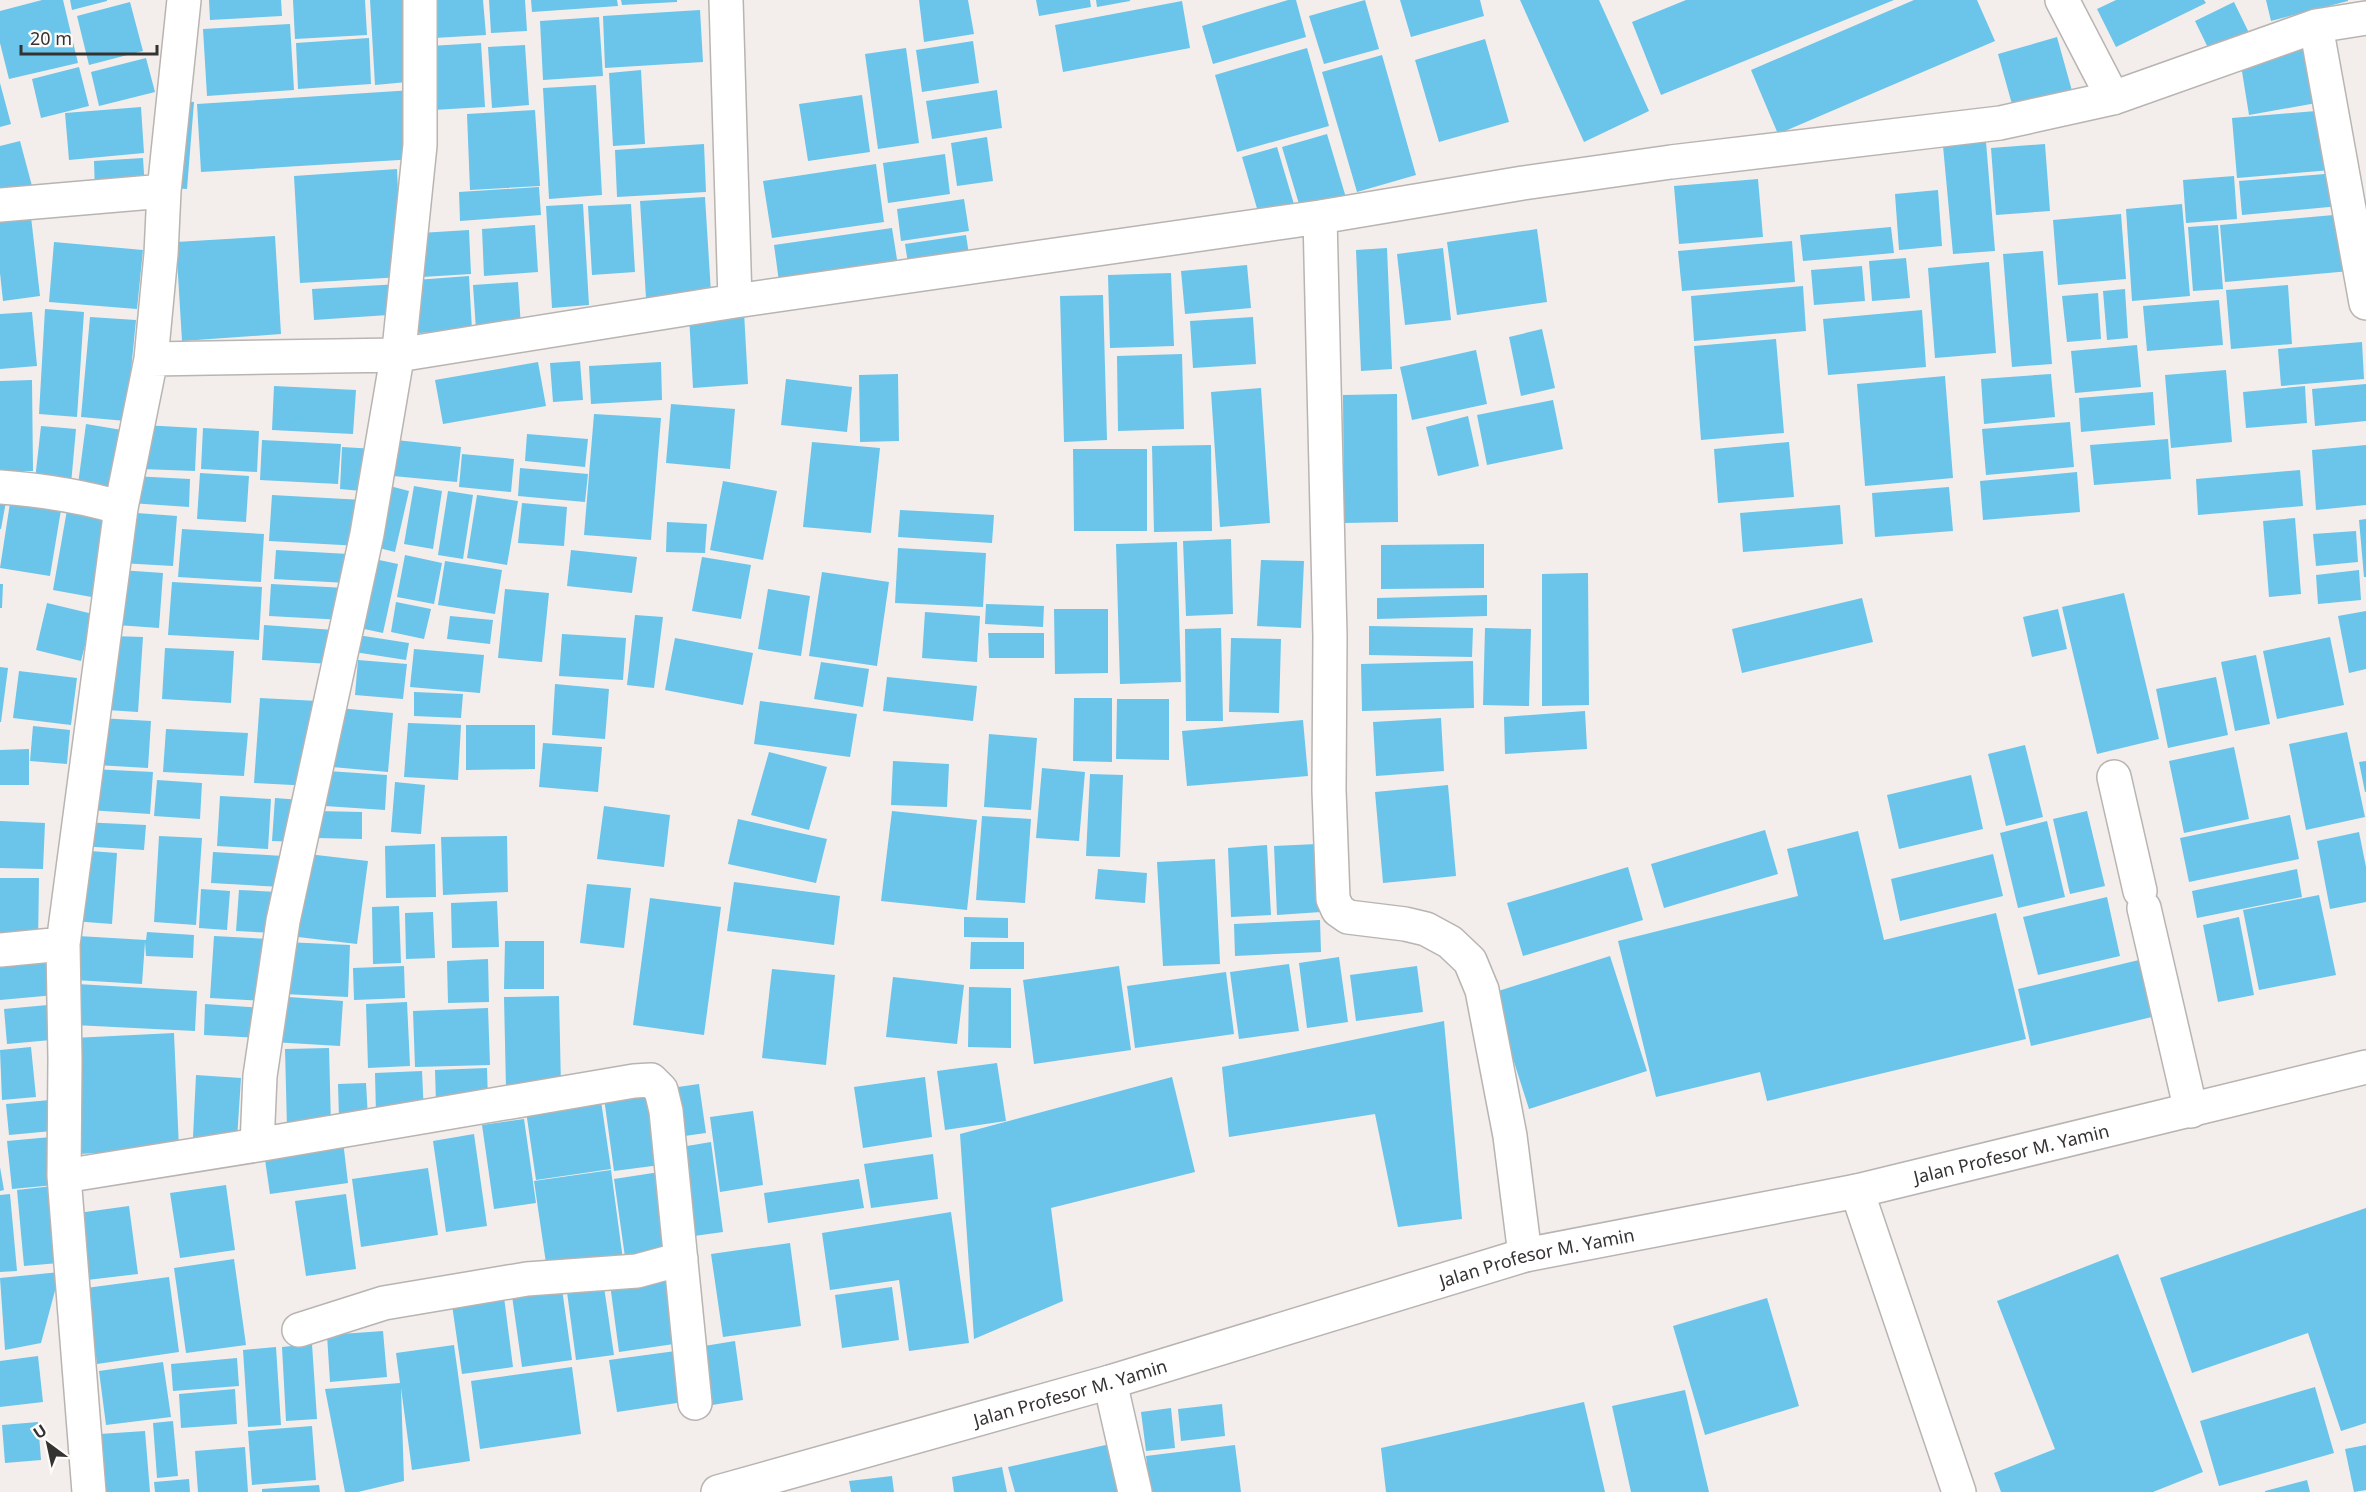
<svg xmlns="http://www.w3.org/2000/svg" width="2366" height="1492" font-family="'Noto Sans',sans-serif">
<rect width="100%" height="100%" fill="#f3eeeb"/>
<path fill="#6bc4ea" d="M42,0H63L78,63L9,79L0,43V11Z
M70,0H107V1L72,10Z
M209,0H281L282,16L210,20Z
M293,0H365L367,35L295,39Z
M370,0H413L418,81L375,85Z
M431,0H483L486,35L434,38Z
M489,0H525L527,31L491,33Z
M531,0H617L618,6L532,12Z
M621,0H677V2L622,5Z
M919,0H968L974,34L924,42Z
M1036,0H1090L1091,7L1039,16Z
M1096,0H1130V1L1097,7Z
M1288,0H1296L1306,37L1213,64L1202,26Z
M1365,0L1379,49L1324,64L1309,16Z
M1400,0H1480L1484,16L1411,37Z
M1520,0H1599L1649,111L1584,142Z
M1686,0H1894L1661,95L1632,22Z
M1914,0H1977L1995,41L1778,134L1751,70Z
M2116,0H2204L2206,3L2116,47L2097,9Z
M2266,0H2348V1L2271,21Z
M1182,1L1190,48L1063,72L1055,25Z
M130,2L143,51L89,65L77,16Z
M2234,2L2251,37L2212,56L2195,21Z
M700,10L703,62L605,68L603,16Z
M599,17L603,76L543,80L540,21Z
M290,24L294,90L207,96L203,29Z
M2057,37L2074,98L2015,115L1998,54Z
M369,38L371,84L298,89L296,43Z
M1485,39L1509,122L1439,142L1415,60Z
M973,41L979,83L922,92L916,50Z
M481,43L485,107L433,110L430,46Z
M525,45L529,105L492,108L488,47Z
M2312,47L2322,102L2249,115L2240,59Z
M906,48L919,143L878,149L865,54Z
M1307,48L1329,126L1237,152L1215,75Z
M1382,55L1416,175L1357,192L1322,72Z
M146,58L155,92L99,106L91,72Z
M79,67L89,106L41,118L32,79Z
M641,70L645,144L613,146L609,73Z
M0,83L11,124L0,127Z
M596,85L602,195L549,199L543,88Z
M413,90L416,159L201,172L197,104Z
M997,90L1002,128L932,139L926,101Z
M862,95L870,152L808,161L799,104Z
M180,101L194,102L187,189L173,188Z
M141,107L144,153L69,160L65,113Z
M535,110L540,186L470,190L467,114Z
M2328,110L2332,170L2237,178L2232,118Z
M1327,134L1347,201L1302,214L1282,147Z
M987,137L993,181L957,186L951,143Z
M20,141L32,186L0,194V146Z
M1986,142L1995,251L1953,254L1943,146Z
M704,144L706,192L617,197L615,150Z
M2045,144L2050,211L1996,215L1991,148Z
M1277,147L1296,211L1261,222L1242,157Z
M945,154L950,194L888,203L883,163Z
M143,158L145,189L95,192L94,161Z
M876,164L884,222L772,238L763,181Z
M397,169L402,277L300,283L294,176Z
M2337,173L2340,206L2242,215L2239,181Z
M2234,176L2237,219L2186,223L2183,180Z
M1758,179L1763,237L1679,244L1674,186Z
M539,187L541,215L460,221L459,192Z
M1938,190L1942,246L1899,250L1895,194Z
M705,197L711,293L646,298L640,201Z
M964,199L969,231L901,241L897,209Z
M583,204L589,305L552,308L546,206Z
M631,204L635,272L592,275L588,206Z
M2182,204L2190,296L2132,301L2126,209Z
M30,208L40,296L3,301L0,273V212Z
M2121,214L2126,279L2058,285L2053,220Z
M2345,214L2350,271L2225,282L2220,225Z
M535,225L538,272L484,276L482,229Z
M2218,225L2223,289L2193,291L2188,227Z
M1891,227L1894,253L1803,261L1800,235Z
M892,228L899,272L780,289L774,245Z
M1537,229L1547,302L1457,315L1447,242Z
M469,230L471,274L422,277L420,233Z
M966,235L970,261L909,270L905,244Z
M275,236L281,334L182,341L176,242Z
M1792,241L1795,282L1682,291L1678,251Z
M54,242L143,250L137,309L49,302Z
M1387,248L1392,369L1361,371L1356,250Z
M1443,248L1451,320L1405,325L1397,254Z
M2043,251L2052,364L2012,367L2003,254Z
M1906,258L1910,298L1872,301L1869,261Z
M1989,262L1996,353L1935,358L1928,268Z
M1247,265L1251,308L1185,314L1181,271Z
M1862,266L1865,301L1814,305L1811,270Z
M1171,273L1174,346L1110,348L1108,275Z
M469,276L472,330L419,333L416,280Z
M518,282L521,327L476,330L473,285Z
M400,284L403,314L314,320L312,289Z
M2288,285L2292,344L2231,349L2226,290Z
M1803,286L1806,331L1694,341L1691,296Z
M2125,289L2128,338L2107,340L2103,291Z
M2098,293L2101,339L2067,342L2062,296Z
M1103,295L1107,440L1064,442L1060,296Z
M2219,300L2223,345L2147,351L2143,306Z
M45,309L84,312L77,417L39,414Z
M1922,310L1926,367L1828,375L1823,319Z
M32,312L37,366L0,369V314Z
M744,312L748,384L693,388L689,315Z
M90,317L136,320L126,421L81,417Z
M1253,317L1256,364L1193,368L1190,321Z
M1542,329L1555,388L1521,396L1509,337Z
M1776,339L1784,433L1701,440L1694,346Z
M2362,342L2364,379L2281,386L2278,349Z
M2137,345L2141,387L2075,393L2071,351Z
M1476,350L1487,404L1412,420L1400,367Z
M1182,354L1184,429L1118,431L1117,356Z
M580,361L583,400L553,402L550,363Z
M538,362L546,406L443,424L435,380Z
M661,362L662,400L591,404L589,366Z
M2226,370L2232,442L2171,448L2165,375Z
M898,374L899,441L860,442L859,375Z
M2051,374L2055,417L1984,424L1981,379Z
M1945,376L1953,478L1865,486L1857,384Z
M786,379L852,387L847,432L781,425Z
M32,380L33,471H0V381Z
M2366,384V421L2315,426L2312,389Z
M274,386L356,390L353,434L272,430Z
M2305,386L2307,423L2246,428L2243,392Z
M1261,388L1270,523L1220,527L1211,392Z
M2153,392L2155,425L2081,432L2079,398Z
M1397,394L1398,522L1344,523L1343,395Z
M1553,400L1563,449L1487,465L1477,415Z
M671,404L735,409L730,469L666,463Z
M594,414L661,418L651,540L584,535Z
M1468,416L1479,466L1438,476L1426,427Z
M2070,422L2074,467L1986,475L1982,429Z
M86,424L122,430L113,496L77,492Z
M143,425L197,428L195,471L141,469Z
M41,426L76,429L71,484L35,480Z
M203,428L259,431L257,472L201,469Z
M527,434L588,439L585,467L525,461Z
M2168,439L2171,479L2094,485L2090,445Z
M262,440L341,444L338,484L260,480Z
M396,440L461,447L457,482L393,476Z
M812,442L880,448L871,533L803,527Z
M1789,442L1794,497L1718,503L1714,449Z
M1211,445L1212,531L1154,532L1152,446Z
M2366,445V505L2316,510L2312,450Z
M342,447L375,449L372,492L340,489Z
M1073,449H1147V531H1074Z
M462,454L514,459L511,492L459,487Z
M520,468L588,474L585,502L518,496Z
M2300,470L2303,506L2198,515L2196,479Z
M2077,472L2080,512L1983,520L1980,481Z
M200,473L249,476L246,522L197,519Z
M132,476L190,479L189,507L130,503Z
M723,481L777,491L763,560L710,550Z
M386,485L409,491L395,552L371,546Z
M414,486L442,491L433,549L404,544Z
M1949,487L1953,531L1875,537L1872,493Z
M12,490L63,498L50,576L0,568Z
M448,491L473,495L463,559L438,555Z
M0,495L7,496L1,529H0Z
M272,495L363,500L360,546L269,541Z
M477,495L518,501L507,565L467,558Z
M522,503L567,507L564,546L518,543Z
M1840,505L1843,544L1743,552L1740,513Z
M67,510L111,518L97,598L53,590Z
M900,510L994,515L992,543L898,537Z
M123,512L177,516L173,566L120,563Z
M2295,518L2301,594L2269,597L2263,521Z
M2366,519V577H2364L2359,520Z
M667,522L707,524L705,553L666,552Z
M182,529L264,534L261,582L178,577Z
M2356,531L2358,562L2316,566L2313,534Z
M1231,539L1233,614L1186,616L1183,541Z
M1177,542L1181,682L1120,684L1116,544Z
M1484,544V588L1381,589V545Z
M898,548L986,553L983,607L895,603Z
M276,550L349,554L347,583L274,579Z
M571,550L637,557L632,593L567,586Z
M405,555L442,563L434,604L397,597Z
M365,557L398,564L383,633L350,626Z
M702,557L751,565L741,619L692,611Z
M1261,560L1304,561L1301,628L1257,626Z
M445,561L502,570L495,614L438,605Z
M120,570L163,573L159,628L117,625Z
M2359,570L2361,600L2318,604L2316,575Z
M822,572L889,582L877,666L809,656Z
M1588,573L1589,705L1542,706V574Z
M172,582L262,587L259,640L168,635Z
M0,584H3L2,608H0Z
M271,584L346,588L344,620L269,616Z
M505,589L549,593L542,662L498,658Z
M768,589L810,596L801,656L758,649Z
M2124,593L2159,739L2097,754L2062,607Z
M1487,595V616L1377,619V598Z
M1862,598L1873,642L1742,673L1732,629Z
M396,602L431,609L424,639L391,632Z
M47,603L93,614L81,661L36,650Z
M986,604L1044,606L1043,627L985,624Z
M1054,609H1108V673L1055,674Z
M2058,609L2067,649L2032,657L2023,617Z
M2366,611V669L2349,673L2338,616Z
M925,612L980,616L977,662L922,658Z
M635,615L663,617L654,688L627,685Z
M450,616L493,620L490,644L447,639Z
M264,625L334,630L331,664L262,660Z
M1369,626L1473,628L1472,657L1369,655Z
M1221,628L1223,721H1186L1185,629Z
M1485,628L1531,629L1529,706L1483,705Z
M988,633H1044V658H989Z
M351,634L409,643L406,660L348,651Z
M562,634L626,638L623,680L559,676Z
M112,636L143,637L138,712L107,710Z
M2330,637L2344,705L2277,719L2263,651Z
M675,638L753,653L743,705L665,690Z
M1231,638L1281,639L1279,713L1229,712Z
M165,648L234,651L231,703L162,699Z
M414,649L484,655L480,693L410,687Z
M2256,655L2270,724L2235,731L2221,662Z
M358,660L407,664L403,699L355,695Z
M1473,661L1474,708L1362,711L1361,664Z
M821,662L869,669L863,707L814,699Z
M0,667L8,668L1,722H0Z
M19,671L77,678L71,725L13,718Z
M887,677L977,686L973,721L883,711Z
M2216,677L2228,735L2168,748L2156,689Z
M555,684L609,689L605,739L552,735Z
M414,692L463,694L461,718L414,716Z
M260,698L318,701L312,786L254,783Z
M1074,698H1112V762L1073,761Z
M1117,699H1169V760L1116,759Z
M760,701L857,714L850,757L754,744Z
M338,708L393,713L388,772L332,767Z
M1585,711L1587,749L1505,754L1504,717Z
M99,718L151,721L148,768L96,765Z
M1441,718L1444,771L1376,776L1373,722Z
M1303,720L1308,776L1187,786L1182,731Z
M408,723L461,725L458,780L404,777Z
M466,725H535V769L466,770Z
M33,726L70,730L67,764L30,761Z
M166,729L248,733L244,776L163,772Z
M2347,732L2365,817L2306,830L2289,744Z
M989,734L1037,738L1031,810L984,807Z
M543,743L602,747L598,792L539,787Z
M2025,745L2043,817L2006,826L1988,754Z
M2234,747L2249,819L2184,833L2169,761Z
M29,749V785H0V750Z
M769,752L827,767L809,830L751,815Z
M893,761L949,764L947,807L891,805Z
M2366,761V792H2365L2359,762Z
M1042,768L1085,772L1079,841L1036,838Z
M92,769L153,772L150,814L88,810Z
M328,771L387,775L385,810L325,806Z
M1090,774L1123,775L1120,857L1086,856Z
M1971,775L1983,829L1899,849L1887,795Z
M157,780L202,783L200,819L154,816Z
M395,782L425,785L421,834L391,832Z
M1448,785L1456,876L1383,883L1375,792Z
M220,796L271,799L268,849L217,846Z
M275,798L301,800L298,842L272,841Z
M604,806L670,815L664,867L597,859Z
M317,811L362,812V839L316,838Z
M892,811L977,820L967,910L881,901Z
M2087,811L2105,886L2070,894L2053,819Z
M2290,815L2299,859L2189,882L2180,838Z
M982,816L1031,819L1025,903L976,900Z
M738,819L827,839L816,883L728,864Z
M0,821L45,823L43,869L0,868Z
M2047,821L2065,897L2018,908L2000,833Z
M81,822L146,825L144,850L79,846Z
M1765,830L1778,874L1664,908L1651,864Z
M1858,831L1884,940L1996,913L2026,1039L1767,1101L1760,1072L1656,1097L1618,941L1798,896L1787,849Z
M2359,832L2366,867V902L2330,909L2317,841Z
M159,836L202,838L196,925L154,922Z
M507,836L508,892L443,895L441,837Z
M435,844L436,897L386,898L385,846Z
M1317,844L1321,912L1277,915L1274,846Z
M1267,845L1271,915L1231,917L1228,848Z
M77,850L117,853L112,924L73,921Z
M213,852L284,856L282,887L211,883Z
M308,854L368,861L357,944L298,937Z
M1993,854L2003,896L1900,921L1891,879Z
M1215,859L1220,964L1163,966L1157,862Z
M1628,867L1643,920L1523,956L1507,903Z
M1098,869L1147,873L1145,903L1095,899Z
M2297,869L2302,897L2197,918L2192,891Z
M0,878H39L38,944L0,943Z
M734,882L840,896L834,945L727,931Z
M587,884L631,888L624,948L580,943Z
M201,889L230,891L227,930L199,928Z
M239,890L278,892L275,933L236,931Z
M2319,895L2336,975L2259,990L2243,910Z
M2107,897L2120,956L2038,975L2023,917Z
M650,898L721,907L704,1035L633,1025Z
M497,901L499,947L452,948L451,903Z
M399,906L401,963L373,964L372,907Z
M433,912L435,958L406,959L405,913Z
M964,917L1008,918V938L964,937Z
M2239,917L2254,995L2218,1002L2203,925Z
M1320,920L1321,952L1235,956L1234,924Z
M147,932L194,935L193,958L146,956L145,942L142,984L75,980L78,936L146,940Z
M214,936L270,939L266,1001L210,998Z
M505,941H544V989H504Z
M285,942L350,945L348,997L283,994Z
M971,942H1024V969H970Z
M51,951L55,995L0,1000V955Z
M1610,956L1647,1071L1529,1109L1492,993Z
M1339,957L1348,1022L1307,1028L1299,963Z
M488,959L489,1002L448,1003L447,961Z
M2143,959L2156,1016L2031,1046L2018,989Z
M1289,964L1299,1031L1239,1039L1230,972Z
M404,966L405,998L354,1000L353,968Z
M1119,966L1131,1050L1034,1064L1023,980Z
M1417,966L1423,1012L1356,1021L1350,975Z
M772,969L835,975L826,1065L762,1058Z
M1226,972L1234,1034L1135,1048L1127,986Z
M893,977L964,985L957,1044L886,1037Z
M77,984L197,991L195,1031L74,1025Z
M969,987L1011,988V1048L968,1047Z
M275,996L343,1001L340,1046L272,1042Z
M559,996L561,1087L506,1088L504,997Z
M407,1002L410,1066L368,1068L366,1004Z
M59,1004L62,1039L7,1044L4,1009Z
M205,1004L265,1008L263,1038L204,1035Z
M488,1008L490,1065L415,1067L413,1011Z
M1444,1021L1462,1219L1398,1227L1375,1114L1229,1137L1222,1067Z
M174,1033L179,1149L78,1154L73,1038Z
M31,1047L36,1097L2,1100L0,1050Z
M329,1048L331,1126L287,1128L285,1049Z
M997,1063L1006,1121L945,1130L937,1071Z
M487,1068L488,1102L436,1103L435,1070Z
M422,1071L424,1114L376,1115L375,1073Z
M196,1075L241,1078L237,1139L193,1137Z
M925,1077L932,1137L863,1148L854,1087Z
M1172,1077L1195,1172L1051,1208L1063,1301L974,1339L960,1134Z
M366,1083L368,1118H339L338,1084Z
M699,1084L706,1133L677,1137L671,1088Z
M658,1091L668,1164L614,1171L604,1098Z
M50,1100L52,1131L9,1135L6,1104Z
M601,1101L611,1169L536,1180L526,1111Z
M753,1111L763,1185L720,1192L710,1117Z
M524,1119L536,1203L494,1209L482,1125Z
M474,1134L487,1226L446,1232L433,1141Z
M51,1137L55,1185L12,1189L7,1141Z
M343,1141L348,1183L270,1194L264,1153Z
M711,1142L723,1232L687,1237L675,1148Z
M933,1154L938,1199L871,1208L864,1164Z
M0,1167L4,1190L0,1191Z
M428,1168L438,1235L361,1247L352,1179Z
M611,1170L623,1260L547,1270L534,1181Z
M666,1171L677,1250L625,1257L614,1179Z
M859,1179L864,1208L768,1223L764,1193Z
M226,1185L235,1250L180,1258L170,1193Z
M53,1186L59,1263L24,1266L17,1190Z
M10,1194L17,1271L0,1272V1195Z
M346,1194L356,1269L306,1276L295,1201Z
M129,1206L138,1274L87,1280L78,1213Z
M2366,1208V1423L2341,1431L2308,1333L2192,1373L2160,1278Z
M951,1212L969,1343L909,1351L899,1280L830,1290L822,1233Z
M790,1243L801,1326L723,1337L711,1254Z
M2118,1254L2203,1472L2153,1492H2001L1994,1473L2055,1449L1997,1301Z
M234,1259L246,1345L186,1353L174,1268Z
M60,1272L41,1343L5,1350L0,1278Z
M672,1275L681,1343L619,1352L610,1284Z
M169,1277L179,1352L97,1364L86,1288Z
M604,1287L614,1355L576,1360L567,1292Z
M892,1287L899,1340L842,1348L835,1295Z
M562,1289L572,1360L522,1367L512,1296Z
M504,1297L513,1367L462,1374L452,1305Z
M1767,1298L1799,1406L1705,1435L1673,1326Z
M383,1331L387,1377L330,1382L327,1335Z
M735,1341L743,1400L700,1407L692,1348Z
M312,1344L317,1419L286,1421L282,1347Z
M454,1345L470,1461L412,1470L401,1388L404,1481L358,1492H345L325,1389L400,1383L396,1353Z
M276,1347L281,1425L248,1427L243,1350Z
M683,1350L690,1401L617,1412L609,1360Z
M38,1356L43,1402L0,1407V1361Z
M237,1358L239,1386L173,1391L171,1364Z
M163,1362L171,1417L106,1425L99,1371Z
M572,1367L581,1434L480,1449L471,1381Z
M2315,1387L2334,1453L2219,1486L2200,1421Z
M235,1389L237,1424L181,1428L179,1394Z
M1685,1390L1709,1492H1631L1612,1406Z
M1584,1402L1605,1492H1386L1381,1448Z
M1222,1404L1225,1436L1181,1441L1178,1409Z
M1171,1408L1175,1448L1146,1451L1141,1412Z
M173,1421L178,1476L157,1478L153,1423Z
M38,1422L41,1460L5,1463L2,1425Z
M312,1426L316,1480L252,1485L248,1431Z
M145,1431L150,1492H104L100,1434Z
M1119,1442L1129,1492H1015L1008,1467Z
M1235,1445L1241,1492H1150L1146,1456Z
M2366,1445V1490L2354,1492L2345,1449Z
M245,1447L248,1492H198L195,1451Z
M1002,1467L1007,1492H954L952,1477Z
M892,1476L894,1492H851L849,1481Z
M189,1479L190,1492H155L154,1482Z
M2307,1480L2310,1492H2265V1491Z
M319,1485L320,1492H262V1489Z"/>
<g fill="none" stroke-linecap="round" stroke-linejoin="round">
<g stroke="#b8b4b1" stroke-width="36">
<path id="minor" d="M726,0L735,301
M2062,0L2113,98
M2316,26L2366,303
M0,205L164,191
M1320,217L1330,636L1329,790L1333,899L1338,910L1348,917L1405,924L1426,929L1450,942L1470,961L1482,990L1510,1136L1525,1255
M151,359L398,355L735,301L1320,217L1523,183L1671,162L2000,123L2113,98L2316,26L2366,18
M0,487C40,490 82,496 121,508
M2114,777L2140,891
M2144,908L2191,1111
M0,950L63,944
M257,1145L634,1081L651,1080L661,1090L666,1111L695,1403
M64,1176L257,1145L260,1076L283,921L367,534L400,340L420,145V0
M1857,1191L1959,1492
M299,1330L384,1303L527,1279L637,1271L681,1259
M1110,1382L1135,1492
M89,1492L64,1176L65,1059L63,944L121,508L151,359L161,254L164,191L184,0"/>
</g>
<g stroke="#b8b4b1" stroke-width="36">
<g id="major">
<path id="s1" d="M718,1492L1110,1382L1525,1255L1857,1191L2366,1067"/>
</g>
</g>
<use href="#minor" stroke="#fff" stroke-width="33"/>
<use href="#major" stroke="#fff" stroke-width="33"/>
</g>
<g text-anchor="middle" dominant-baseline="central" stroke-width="4.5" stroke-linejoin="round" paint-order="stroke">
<g font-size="18" fill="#353332" stroke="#fefcfa">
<text stroke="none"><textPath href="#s1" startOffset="1338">Jalan Profesor M. Yamin</textPath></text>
<text stroke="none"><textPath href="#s1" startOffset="852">Jalan Profesor M. Yamin</textPath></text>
<text stroke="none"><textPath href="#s1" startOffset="366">Jalan Profesor M. Yamin</textPath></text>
</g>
</g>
<g transform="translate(48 1444) rotate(327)" stroke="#fefcfa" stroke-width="4.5" paint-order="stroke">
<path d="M0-4.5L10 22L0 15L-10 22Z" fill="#353332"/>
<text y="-9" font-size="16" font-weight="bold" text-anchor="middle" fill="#353332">U</text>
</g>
<path d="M21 45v9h136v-9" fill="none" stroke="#353332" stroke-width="3"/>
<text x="30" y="45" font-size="18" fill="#353332" stroke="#fefcfa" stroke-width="4.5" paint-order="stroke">20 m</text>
</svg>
